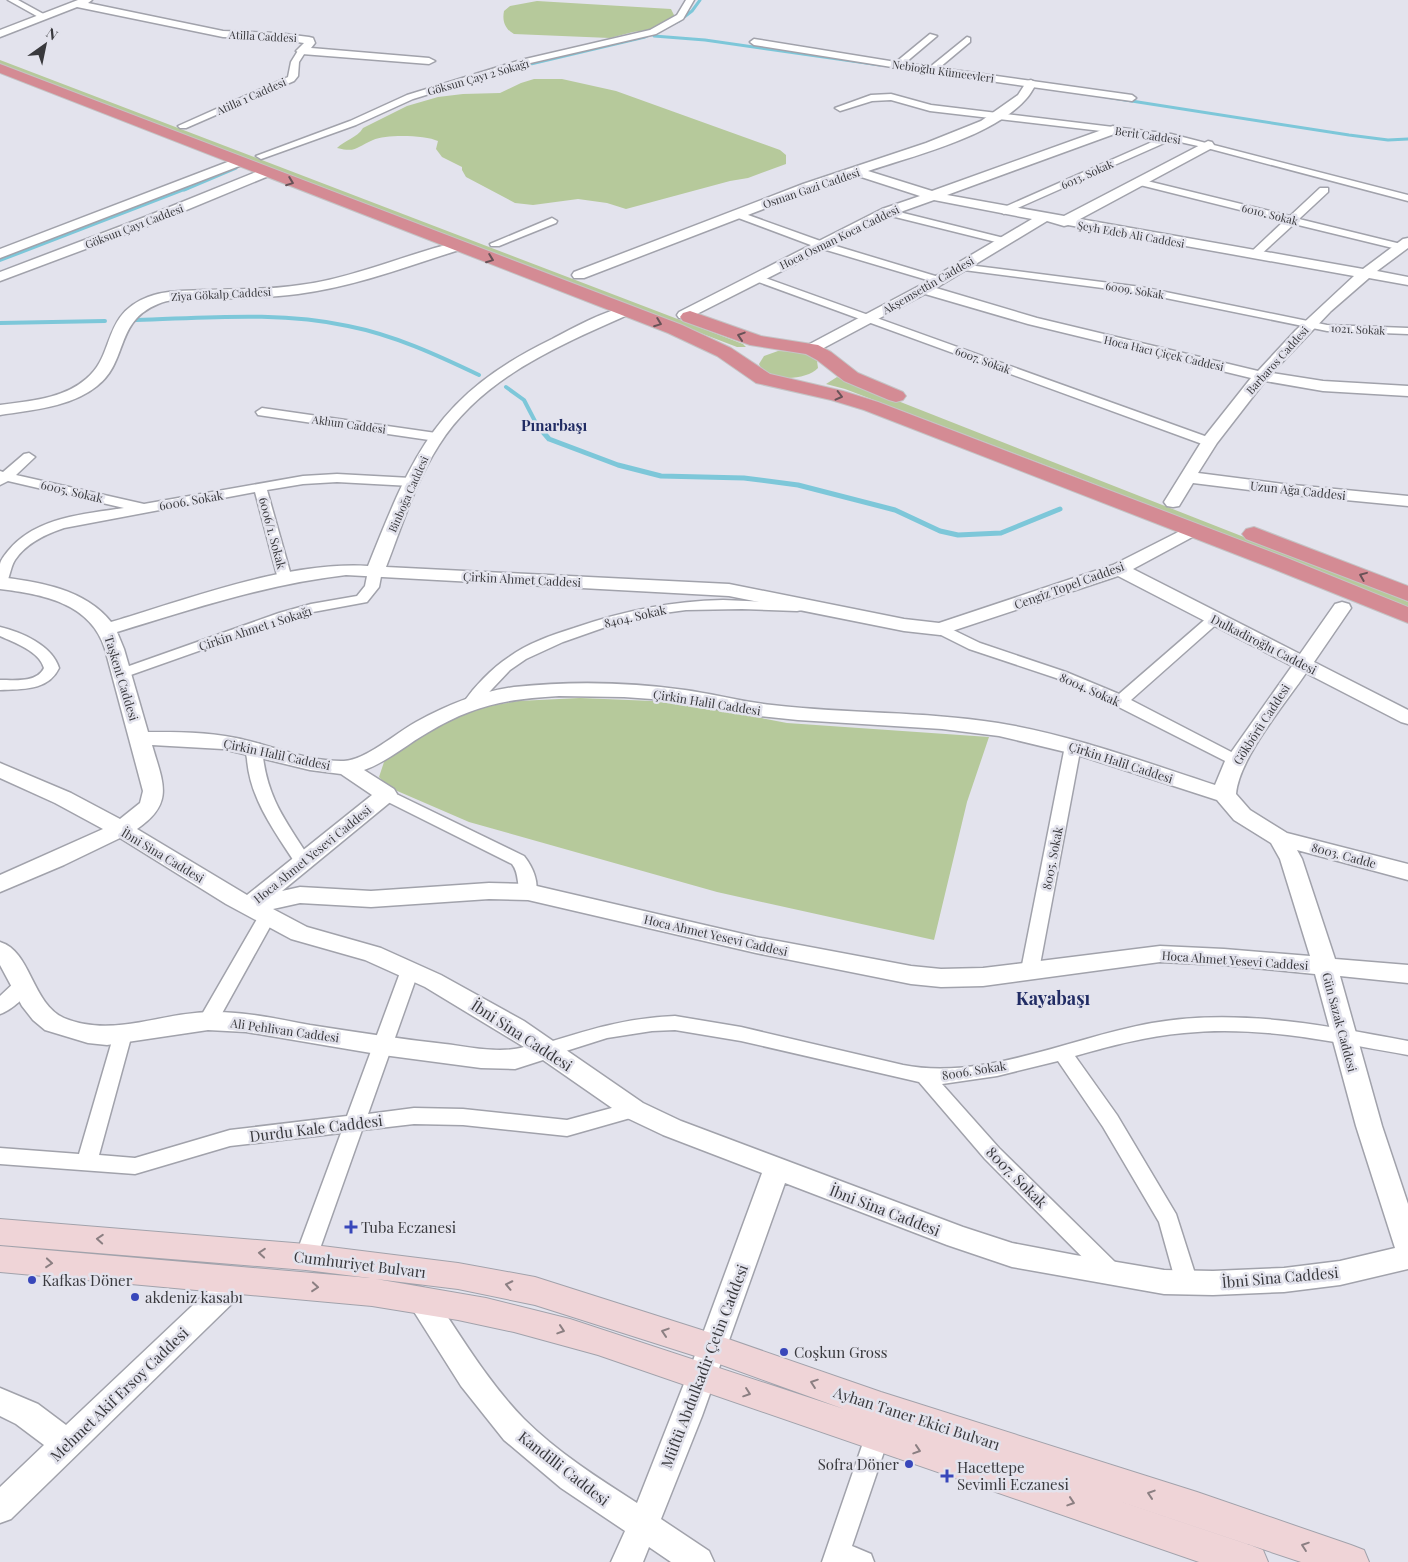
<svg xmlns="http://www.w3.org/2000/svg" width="1408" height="1562" font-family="'Playfair Display',serif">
<rect width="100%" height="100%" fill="#e3e3ed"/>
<path fill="#b6c99b" d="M537,1L671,9L674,15L673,20L655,29L633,32L610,38L514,34C505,29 502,21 504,11L510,6Z
M0,60L743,344L746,347H737L0,65Z
M534,79H562L616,91L780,150L786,155V164L748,178L730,181L626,209L607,203L578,199L533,205L515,203L466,177L462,170V167L442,157L436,149L438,141C425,135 386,134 373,140C356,147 357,153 337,148C345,140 357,138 363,128L407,106L438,97L463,94L500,93L521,83Z
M778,351L803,352L817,361L818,368C806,381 766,383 759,364L764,356Z
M837,377L1404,600L1408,602V608L1074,476L845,389L826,384Z
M580,698L677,702L787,723L989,737L967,802L934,940L717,892L469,822L388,787L379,777L384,762L396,749L472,709L518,701Z"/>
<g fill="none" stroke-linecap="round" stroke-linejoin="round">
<path stroke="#7dc7d9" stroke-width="3" d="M654,36L705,40L880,65
M433,93L518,67L645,37L679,21L692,11L700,0
M1106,97L1349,135L1388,140L1408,139
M184,190L236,168"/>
<path stroke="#7dc7d9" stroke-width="4" d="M0,260L187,188
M136,320C206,318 279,311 348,326C394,335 437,355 479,375
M0,323L105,321
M506,387L524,400L538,427"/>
<path stroke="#7dc7d9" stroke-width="5" d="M537,425L549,439L618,465L661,476L744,478L798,485L895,510L940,531L958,535L1001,533L1060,509"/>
<g stroke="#a1a2ab" stroke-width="3">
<path id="minor" d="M8,0H18L49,17L42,19Z
M686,0H694L683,19L656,34L526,64L413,99L356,125L264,158L261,159L256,156L350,121L407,95L521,60L650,30L677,15Z
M930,34L937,36L905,63L930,67L967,37L970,38V42L939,68L1132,95L1136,98L1132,101L898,68L754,45L750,42L754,39L896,62Z
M299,49L306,51L299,62L298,76L294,81L186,128H180L178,126L288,77L291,62Z
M891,94L931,105L1171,134L1408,195V201L1207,148L1171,140L1004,214L999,211L1000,209L1161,138L930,111L891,100L872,101L840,111L835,108L871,95Z
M1139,179L1290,216L1320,188H1328V192L1299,219L1405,245L1406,247L1401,250L1294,224L1258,257H1250L1249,255L1250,253L1284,221L1136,184V180Z
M887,209L1008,239L1009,241L1004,244L883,214V210Z
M737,211L826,243L942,278L943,280L938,283L934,282L816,247L733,216V212Z
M552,218L557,221L556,223L499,246H491L490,244Z
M960,264L1141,287L1327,325L1408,328V334L1327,331L1141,293L956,269L955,267Z
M757,275L1213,439L1215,442L1209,446L1205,445L753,280L752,278L753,276Z
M262,408L436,433L442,437L436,441L258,415L256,412Z
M29,453L35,457L16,475L144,504L303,476L337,474L411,478L418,482L411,486L337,482L303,484L267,490L292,579L290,582H280L278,579L255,492L64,528C46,534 26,543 15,560C10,568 10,578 5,586L0,587C0,580 0,571 0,564C1,559 5,555 8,551C35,517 85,514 124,508L8,481L0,485V471L3,472L24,454Z
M375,567L382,571L379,587L367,602L313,612L289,619L125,677H115L112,674L115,671L279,613L311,604L357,596L365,586L368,571Z
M723,600L797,603L802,604L804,607L802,610L797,611L742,609L686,610L649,615L617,623L563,642L526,659L510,670L476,706H466L463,703C474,687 492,668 509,657C528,643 552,635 574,628C623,611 671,601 723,600Z
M1214,615L1219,616L1221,619L1219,622L1131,700L1241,757L1243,761L1241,765L1235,766L1093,694L1056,678L969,649L935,632L933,629L935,626H945L980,643L1066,672L1119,694L1209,616Z
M0,627C21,632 52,645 59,668C48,691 22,689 0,690V680C14,680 37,683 44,668C39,651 15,643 0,636Z
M1073,741L1079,742L1081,746L1039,970L1036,975L1030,977L1024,975L1021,970L1065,746L1067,742Z
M254,743L260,744L262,748C266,798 286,821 312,862L309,866L303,868L297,866C276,833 250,800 247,759C246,754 245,749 248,744Z
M386,789L524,856C532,866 541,884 534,896L528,898L522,896C516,886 520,874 512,864L380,798L378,794L380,790Z
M267,910L273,912L276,916L215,1026L208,1028L201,1026L199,1021L201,1016L261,912Z
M410,963L416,965L419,970L368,1114L414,1108L463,1109L567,1120L634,1102L641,1105L644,1110L641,1115L567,1136L463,1125L414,1124L362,1130L317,1257L314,1263L306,1266L298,1263L295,1257L341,1133L230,1146L135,1174L0,1164V1148L79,1154L114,1034L116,1029L123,1027L130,1029L132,1034L99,1155L135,1158L230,1130L347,1116L401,970L404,965Z
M24,978L31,980L33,985C27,996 12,1010 0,1014V996L17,980Z
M675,1016L741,1027L903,1065C984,1081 1072,1037 1152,1023C1237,1008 1324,1025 1408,1041V1055C1335,1042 1259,1025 1184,1033C1147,1036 1111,1046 1075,1056L1117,1115L1176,1214L1198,1283L1195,1290L1187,1292L1179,1290L1176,1283L1159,1222L1103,1127L1058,1061L997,1076L942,1084L999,1148L1121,1268L1124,1274L1121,1280L1113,1283L1105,1280L985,1159L919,1082L741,1041L675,1030L652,1031L607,1038L547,1057L540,1055L537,1050L540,1045C588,1030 625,1018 675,1016Z
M877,1426L885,1429L889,1437L852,1546L871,1554L874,1562H822L865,1437L869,1429Z"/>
</g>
<g stroke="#a1a2ab" stroke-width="3">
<path id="tertiary" d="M78,0H92L88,3L223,31L277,33L309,37L313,38L315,43L311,48L429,58L435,61L429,64L302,54L296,51L304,43L277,39L223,37L77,7L0,37V30Z
M1031,80L1037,83C1033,88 1031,94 1026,99C994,136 914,156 868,171L932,191L1113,126L1117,127L1119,130L1117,133L947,195L1064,216L1208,141L1212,142L1214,145L1212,148L1080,219L1363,269L1403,239L1408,238V248L1377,271L1408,277V285L1369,278L1331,311L1272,373L1323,381L1408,386V396L1323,391L1265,381L1217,443L1198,473L1283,484L1408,496V506L1283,494L1193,483L1179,506L1173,507L1167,506L1164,502L1205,436L1251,378L1028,324L925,294L816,352H806L803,349L806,346L919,286L1032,219L934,200L892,215L689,318H679L677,315L679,312L882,209L920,196L855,175L813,190L584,278H574L572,275L574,272L803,184L926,143L981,121L1018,95L1027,81ZM1047,221L1064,226L1068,225L1354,276L1296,330L1258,371L1037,318L936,288Z
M238,158L244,162L242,165L0,258V249Z
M266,168L272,172L271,175L155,223L0,281V272L145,217Z
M457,242L462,243L464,246L462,249C408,266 354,287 298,294C266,298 234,298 203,299C188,299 172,298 158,304C114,322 129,361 97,386C71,407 32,410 0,415V405C29,401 63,399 86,379C116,355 101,315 148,297C166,290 186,291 205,290C236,289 268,290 300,285C354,278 404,255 457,242Z
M625,307L630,308L632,311L630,314C560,345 482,377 439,445C415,482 402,526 386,567L729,584L904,619L939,623L1113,565L1192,525L1198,526L1201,530L1198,534L1133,569L1300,654L1335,604L1342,602L1349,604L1351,608L1314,662L1408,710V724L1401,722L1306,673C1285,704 1239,758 1236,794L1250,810L1287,833L1408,864V880L1297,850L1302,859L1335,959L1408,965V983L1340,976L1382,1126L1408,1204V1269L1340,1285L1284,1292L1213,1295L1164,1294L1012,1267L947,1245L785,1183L702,1416L661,1519L709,1551L714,1562H671L649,1547L643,1562H611L625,1531L561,1488L504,1440L461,1386L406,1299L410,1290L420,1287L430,1290C460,1335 487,1381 524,1419C557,1452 598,1478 637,1503L691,1366L762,1173L663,1135L625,1117L543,1060L515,1069L481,1068L383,1055L246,1032L208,1030L107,1045L88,1043L45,1030L33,1020L22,1006L0,965V942C31,951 32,1004 64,1018C112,1038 160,1013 209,1012C243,1011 277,1019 310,1025C355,1032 400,1039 445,1044C470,1047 500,1054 524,1047L425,987L365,960L291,939L226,904L120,838L64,865L0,892V875L103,829L55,803L0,778V763L71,793L120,819L140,803L143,791L105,649C91,603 42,594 0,589V577C39,582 85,589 111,622C189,599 287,561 368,566C413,453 437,395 552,339C575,327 600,313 625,307ZM346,575L729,596L904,631L940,635L1118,576L1292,666L1225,761L1215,785C1144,762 1072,735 998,723C923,711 847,714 772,705C743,702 714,694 685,690C629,682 570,681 514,687C479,692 447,705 416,722C396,733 366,760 344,761C307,762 271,745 236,738C207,732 177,732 148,732L124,649L117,632C193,609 267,584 346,575ZM559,696L624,697L666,700L759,716L798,720L942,729L999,736L1078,755L1217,800L1234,820L1271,843L1280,859L1310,956L1224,949L1160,946L983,968L941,969L911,966L756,937L528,884L489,883L371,891L300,887L282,891L394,799L397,794L394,789L364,770C387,762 406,745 427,733C473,705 506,699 559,696ZM152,745L223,749L310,770L341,774L372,795L247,895L137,829C175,803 163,783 152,745ZM489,899L528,900L756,953L911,984L941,987L983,986L1160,962L1224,965L1315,974L1356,1126L1395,1248L1340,1261L1284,1268L1213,1271L1164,1270L1075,1255L1012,1243L963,1227L681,1121L643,1103L524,1021L441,975L381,948L307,927L273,909L300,903L371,907Z
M238,1268L248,1272L252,1280L248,1288L11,1519L0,1523V1487L44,1445L16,1424L0,1416V1388L38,1404L66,1425L228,1272Z"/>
</g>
<g stroke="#a1a2ab" stroke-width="2">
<path id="secondary" d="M0,1219L306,1244L458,1263L535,1277L711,1333L881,1392L1197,1492L1351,1545L1364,1550L1369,1562H1301L1014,1466L1250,1545L1263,1550L1268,1562H1199L598,1355L514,1332L458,1320L372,1306L0,1272V1246L370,1278L306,1270L0,1245ZM376,1279L458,1289L535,1305L711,1361L844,1409L570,1319L486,1298Z"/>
</g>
<g stroke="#c4c4c5" stroke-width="2">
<path id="trunk" d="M0,64L682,325L731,348L770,374L843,391L878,402L1287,558L1408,607V623L1271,568L864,410L831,400L756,383L717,356L668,333L0,73Z
M690,311L761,336L818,345L831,352L858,373L903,392L906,396L903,400L896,402L889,400L844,381L817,360L806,354L750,345L683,321L680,317L683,313Z
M1254,527L1408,586V601L1246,539L1242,534L1246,529Z"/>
</g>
<use href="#minor" fill="#fff" fill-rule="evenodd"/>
<use href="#tertiary" fill="#fff" fill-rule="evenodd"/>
<use href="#secondary" fill="#efd4d7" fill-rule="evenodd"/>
<use href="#trunk" fill="#d48b94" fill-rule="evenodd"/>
</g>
<defs><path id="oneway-chevron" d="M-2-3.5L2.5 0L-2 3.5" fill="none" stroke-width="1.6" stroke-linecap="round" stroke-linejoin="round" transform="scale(1.25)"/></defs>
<g stroke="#685257">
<use href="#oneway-chevron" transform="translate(290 182) rotate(21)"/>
<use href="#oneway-chevron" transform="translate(490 259) rotate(21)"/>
<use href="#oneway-chevron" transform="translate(658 323) rotate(21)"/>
<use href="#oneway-chevron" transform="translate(741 336) rotate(-162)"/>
<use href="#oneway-chevron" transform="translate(839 396) rotate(14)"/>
<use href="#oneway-chevron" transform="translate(1363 576) rotate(-158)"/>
</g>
<g stroke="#8b7f82">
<use href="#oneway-chevron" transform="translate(100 1239) rotate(-176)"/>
<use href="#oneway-chevron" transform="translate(262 1253) rotate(-175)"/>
<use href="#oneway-chevron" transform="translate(49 1263) rotate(5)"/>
<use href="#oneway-chevron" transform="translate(509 1285) rotate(-168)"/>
<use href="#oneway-chevron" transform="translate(315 1287) rotate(5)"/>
<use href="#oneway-chevron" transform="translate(561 1330) rotate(18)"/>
<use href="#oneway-chevron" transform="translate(665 1332) rotate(-162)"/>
<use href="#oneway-chevron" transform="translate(814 1383) rotate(-161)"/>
<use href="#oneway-chevron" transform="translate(747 1393) rotate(19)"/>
<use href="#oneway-chevron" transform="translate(917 1450) rotate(18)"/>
<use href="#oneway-chevron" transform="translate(1151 1494) rotate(-162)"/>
<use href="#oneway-chevron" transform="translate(1071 1502) rotate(18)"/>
<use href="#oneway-chevron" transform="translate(1305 1546) rotate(-161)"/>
</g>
<g fill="#3847ba" stroke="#e3e3ed" stroke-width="2">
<path d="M348.5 1219.5h5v5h5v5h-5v5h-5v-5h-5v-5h5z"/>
<circle cx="32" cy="1280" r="5"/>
<circle cx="135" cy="1297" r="5"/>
<circle cx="784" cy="1352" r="5"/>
<circle cx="909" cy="1464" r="5"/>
<path d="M944.5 1468.5h5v5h5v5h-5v5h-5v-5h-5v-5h5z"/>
</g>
<g text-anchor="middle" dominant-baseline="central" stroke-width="5" stroke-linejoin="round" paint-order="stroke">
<g font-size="11" fill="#39393d" stroke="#e3e3ed">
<text transform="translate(263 36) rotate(3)">Atilla Caddesi</text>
<text transform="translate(943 71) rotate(8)">Nebioğlu Kümeevleri</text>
<text transform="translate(478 77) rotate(-16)">Göksun Çayı 2 Sokağı</text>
<text transform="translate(251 96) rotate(-24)">Atilla 1 Caddesi</text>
<text transform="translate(1148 135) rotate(8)">Berit Caddesi</text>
<text transform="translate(1087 174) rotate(-24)">6013. Sokak</text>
<text transform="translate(811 188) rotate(-19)">Osman Gazi Caddesi</text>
<text transform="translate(1270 214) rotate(14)">6010. Sokak</text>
<text transform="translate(134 226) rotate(-21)">Göksun Çayı Caddesi</text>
<text transform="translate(1131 234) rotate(10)">Şeyh Edeb Ali Caddesi</text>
<text transform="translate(839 237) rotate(-26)">Hoca Osman Koca Caddesi</text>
<text transform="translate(928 285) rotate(-30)">Akşemsettin Caddesi</text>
<text transform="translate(1135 290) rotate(9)">6009. Sokak</text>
<text transform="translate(221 294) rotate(-3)">Ziya Gökalp Caddesi</text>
<text transform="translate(1358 329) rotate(3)">1021. Sokak</text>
<text transform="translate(1164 353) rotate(13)">Hoca Hacı Çiçek Caddesi</text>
<text transform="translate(983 360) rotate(20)">6007. Sokak</text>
<text transform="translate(1277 360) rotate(-48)">Barbaros Caddesi</text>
<text transform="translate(349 424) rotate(8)">Akhun Caddesi</text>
<text transform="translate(408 494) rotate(-66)">Binboğa Caddesi</text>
</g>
<g font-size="12" fill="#39393d" stroke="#e3e3ed">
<text transform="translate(1298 490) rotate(6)">Uzun Ağa Caddesi</text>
<text transform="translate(72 491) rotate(13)">6005. Sokak</text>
<text transform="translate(191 500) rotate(-10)">6006. Sokak</text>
<text transform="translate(273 533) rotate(75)">6006/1. Sokak</text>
<text transform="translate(522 579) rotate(3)">Çirkin Ahmet Caddesi</text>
<text transform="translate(1069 585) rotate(-20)">Cengiz Topel Caddesi</text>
<text transform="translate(635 616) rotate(-13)">8404. Sokak</text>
<text transform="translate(255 628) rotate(-18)">Çirkin Ahmet 1 Sokağı</text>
<text transform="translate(1264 644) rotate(27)">Dulkadiroğlu Caddesi</text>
<text transform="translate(122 678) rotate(73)">Taşkent Caddesi</text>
<text transform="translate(1090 689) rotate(24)">8004. Sokak</text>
<text transform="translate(707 702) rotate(9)">Çirkin Halil Caddesi</text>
<text transform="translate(1261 724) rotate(-57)">Gökbörü Caddesi</text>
<text transform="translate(277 754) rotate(12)">Çirkin Halil Caddesi</text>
<text transform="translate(1121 762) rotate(18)">Çirkin Halil Caddesi</text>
<text transform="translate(312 854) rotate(-39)">Hoca Ahmet Yesevi Caddesi</text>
<text transform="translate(163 855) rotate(31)">İbni Sina Caddesi</text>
<text transform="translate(1344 855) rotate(15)">8003. Cadde</text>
<text transform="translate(1052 858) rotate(-79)">8005. Sokak</text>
<text transform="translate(716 935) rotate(13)">Hoca Ahmet Yesevi Caddesi</text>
<text transform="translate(1235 960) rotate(4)">Hoca Ahmet Yesevi Caddesi</text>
<text transform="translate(1340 1022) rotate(75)">Gün Sazak Caddesi</text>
<text transform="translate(285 1030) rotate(8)">Ali Pehlivan Caddesi</text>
<text transform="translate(974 1070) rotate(-9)">8006. Sokak</text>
</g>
<g font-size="15" font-weight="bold" fill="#212c64" stroke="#e3e3ed">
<text x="554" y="425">Pınarbaşı</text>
</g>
<g font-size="15" fill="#39393d" stroke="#e3e3ed">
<text transform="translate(522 1035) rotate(33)">İbni Sina Caddesi</text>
<text transform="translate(316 1128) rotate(-7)">Durdu Kale Caddesi</text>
<text transform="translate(1017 1177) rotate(45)">8007. Sokak</text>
<text transform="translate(885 1210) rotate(21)">İbni Sina Caddesi</text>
<text transform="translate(360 1264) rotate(7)">Cumhuriyet Bulvarı</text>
<text transform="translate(1280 1277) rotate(-5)">İbni Sina Caddesi</text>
<text transform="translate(704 1366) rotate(-69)">Müftü Abdulkadir Çetin Caddesi</text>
<text transform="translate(119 1394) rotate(-44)">Mehmet Akif Ersoy Caddesi</text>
<text transform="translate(917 1418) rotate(18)">Ayhan Taner Ekici Bulvarı</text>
<text transform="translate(564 1468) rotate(38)">Kandilli Caddesi</text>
</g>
<g font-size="15" fill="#39393d" stroke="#e3e3ed" text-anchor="start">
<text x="361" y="1227">Tuba Eczanesi</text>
<text x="42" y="1280">Kafkas Döner</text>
<text x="145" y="1297">akdeniz kasabı</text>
<text x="794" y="1352">Coşkun Gross</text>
<text x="899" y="1464" text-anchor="end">Sofra Döner</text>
<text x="957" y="1467">Hacettepe<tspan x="957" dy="17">Sevimli Eczanesi</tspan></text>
</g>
<g font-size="18" font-weight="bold" fill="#212c64" stroke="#e3e3ed">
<text x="1053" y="998">Kayabaşı</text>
</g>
</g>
<g transform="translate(45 45) rotate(33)" stroke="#e3e3ed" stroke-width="4" paint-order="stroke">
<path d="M0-4L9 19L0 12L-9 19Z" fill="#39393d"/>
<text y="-8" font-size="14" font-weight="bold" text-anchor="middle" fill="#39393d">N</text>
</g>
</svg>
